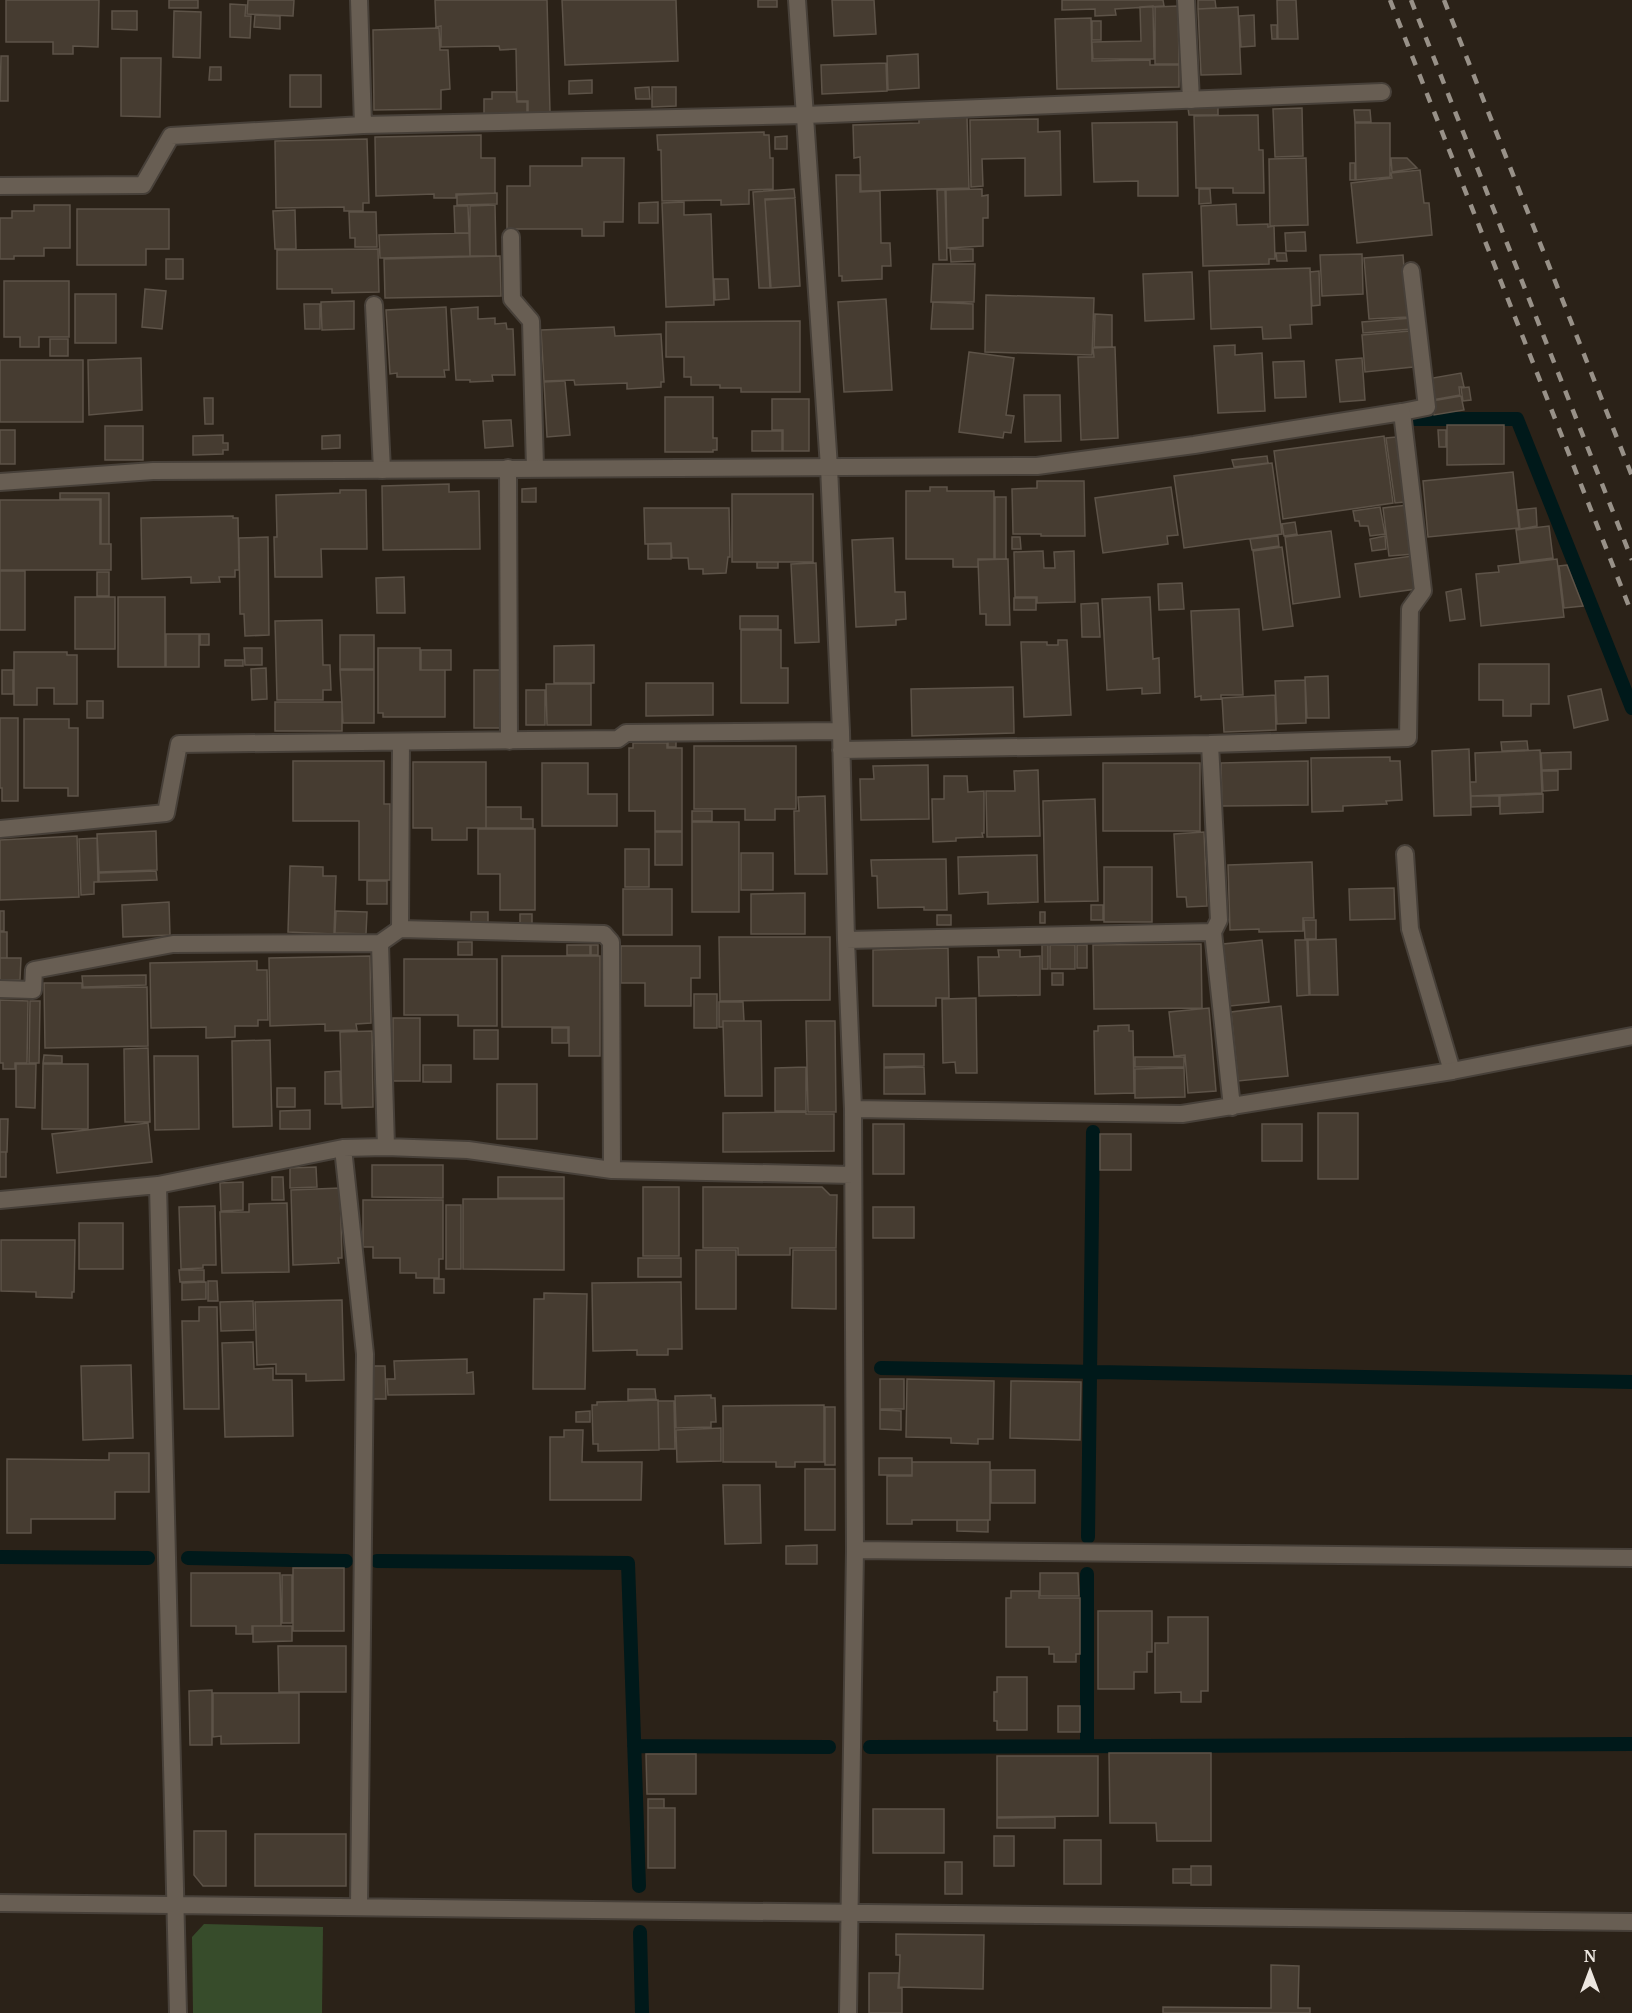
<svg xmlns="http://www.w3.org/2000/svg" width="1632" height="2013" font-family="'Noto Serif',serif">
<rect width="100%" height="100%" fill="#2b2218"/>
<path fill="#374c2b" d="M204,1924L323,1927L322,2013H193L192,1937Z"/>
<g fill="none" stroke-linecap="round" stroke-linejoin="round">
<path stroke="#00191a" stroke-width="14" d="M1415,419H1517L1632,708
M881,1368L1632,1382
M1088,1537L1093,1132
M0,1557L148,1558
M188,1558L346,1561
M377,1561L628,1563L639,1886
M1087,1574V1746
M634,1746L829,1747
M870,1747L1632,1744
M640,1932L642,2013"/>
</g>
<path fill="#463c31" stroke="#5d5348" stroke-width="1.5" d="M6,0H99L98,47L73,46V54H53V42H6Z
M169,0H198V8H169Z
M248,0H294L293,16L247,14Z
M435,0H547L550,112L528,113V101H517L516,49L500,50L499,46L441,47V26L436,27Z
M562,0H676L678,61L565,65Z
M758,0H777V7H758Z
M832,0H874L876,34L834,36Z
M1062,0H1163L1164,6L1115,9L1116,15L1095,16V9L1062,10Z
M1198,0H1215L1216,8L1198,9Z
M1277,0H1296L1298,39H1278Z
M230,4L246,5L245,16H251L250,38L230,37Z
M1153,6L1154,59H1093L1092,42L1141,41L1140,7Z
M1178,6L1179,64H1155V7Z
M1238,7L1241,74L1201,75L1198,9Z
M112,11H137V30L112,29Z
M174,11L201,12L200,58L173,57Z
M255,15L280,16V29L254,27Z
M1254,15L1255,46L1241,47L1239,16Z
M1091,18L1092,61L1150,60V65H1179V87L1057,89L1055,19Z
M1092,21H1101V40H1092Z
M1271,25H1277V39H1272Z
M439,28L440,50H448L450,89L441,90V109L374,110L373,30Z
M918,54L919,88L888,90L887,56Z
M1,56H8V101H0Z
M121,58H161L160,117L121,116Z
M886,63L887,91L822,94L821,65Z
M210,67H221V80H209Z
M290,75H321V107H290Z
M592,80V93L569,94V81Z
M649,87L650,99H636L635,88Z
M652,87H676V106L652,107Z
M492,92H516L517,102H527V113L484,115V99H492Z
M1218,107V115H1189L1188,108Z
M1302,108L1303,156L1275,157L1273,109Z
M1354,110H1370L1371,122H1355Z
M1258,115L1259,150H1263L1264,193H1233V188H1196L1194,116Z
M967,117L969,188L861,191L860,157L854,158L853,125L919,123V118Z
M1038,119V132L1060,131L1061,195L1025,196V158L982,159L983,186L971,187L970,120Z
M1177,122L1178,196H1138V181L1094,182L1092,123Z
M1355,123H1390V177L1356,180Z
M764,132V135H769L770,158H773V189L749,190V204L721,205V200L662,201L661,150H658L657,135Z
M481,135V158H495V193L456,194V198H434V194L376,196L375,137Z
M787,136V149H775V137Z
M367,139L369,203H363V211H344V207L276,208L275,141Z
M582,158H624L623,222H604V236H582V229H507V186H530V166H582Z
M1306,158L1308,225L1270,226L1269,159Z
M1391,158H1407L1417,168L1392,172Z
M1350,163H1355V180H1350Z
M1420,170L1424,203H1429L1432,235L1357,243L1351,183L1392,178L1391,173Z
M836,175H860V192L880,191L881,243H890L891,266H882V279L842,281V276H839Z
M794,189L795,198L765,199L770,288H759L753,192Z
M982,189V196L988,195V218H983V246L947,248L946,190Z
M1199,189H1210L1211,203L1199,204Z
M937,190H945L947,260H939Z
M497,193V204L457,205V195Z
M795,198L800,286L771,288L765,200Z
M658,202V223H639V203Z
M684,202V215L711,214L714,305L666,307L662,203Z
M1236,204L1237,225L1268,224V227L1274,226L1275,259H1269V264L1203,266L1201,206Z
M34,205H70V248H44V256H14V259H0V218H12V211H34Z
M495,205L496,256H470V206Z
M454,206H468L469,233H455Z
M77,209H169V249H146V265H77Z
M295,210L296,249H275L273,211Z
M349,212H376L377,247H355V238H350Z
M1305,232L1306,251H1286L1285,233Z
M469,233L470,256L380,258L379,235Z
M378,249L379,292L332,293V289H277V250Z
M950,249H973V261L951,262Z
M1276,253H1286L1287,261H1277Z
M1362,254L1363,294L1322,296L1320,255Z
M1403,255L1408,317L1369,319L1364,258Z
M500,256L501,296L385,298L384,259Z
M166,259H183V279H166Z
M933,264H975L974,302H931Z
M1310,268L1312,324L1290,325L1291,338L1263,339L1262,327L1211,329L1209,271Z
M1319,271L1320,305L1312,306L1310,272Z
M1192,272L1194,319L1145,321L1143,274Z
M714,279H728L729,299L715,300Z
M4,281H69V337H39V347H20V337H4Z
M145,289L166,291L162,329L142,327Z
M75,294H116V343H75Z
M986,295L1094,298L1092,355L985,352Z
M886,299L892,390L844,392L838,302Z
M354,301V329L322,330L321,302Z
M933,302L973,304V329H931Z
M304,304H320V329H305Z
M446,307L449,370H444L445,377H397V373L390,374L386,310Z
M478,307V319L495,318V324L506,323L507,329H513L515,375H492L493,381L470,382V380H456L451,309Z
M1095,314L1112,315V347H1094Z
M1412,318V329L1363,333L1362,322Z
M800,321V392H741V388H720V385H691V377H684V357H666V322Z
M614,327L615,336L661,334L664,382H661V387L627,389V383L575,385L574,380L544,381L541,330Z
M1410,331L1413,367L1365,372L1362,335Z
M50,339H68V356H50Z
M1235,345V355L1262,353L1265,411L1218,413L1214,346Z
M1115,347L1118,438L1081,440L1078,357H1094L1093,348Z
M969,352L1014,358L1006,415L1014,416L1011,433L1004,432L1003,438L959,432Z
M141,358L142,410L89,415L88,360Z
M1362,358L1365,400L1340,402L1336,360Z
M0,360H83V422H0Z
M1304,361L1306,397L1275,398L1273,362Z
M1461,373L1464,387H1459L1460,395L1432,400L1427,379Z
M565,381L570,435L547,437L544,382Z
M1469,387L1471,400L1463,401L1461,388Z
M1024,395H1060L1061,441L1025,442Z
M1461,396L1464,410L1434,415L1432,401Z
M665,397H713V438H717V450H713V452H665Z
M204,398H213V424H205Z
M772,399H809V451H783V430H772Z
M511,420L513,446L485,448L483,421Z
M1447,425H1504V464L1447,465Z
M105,426H143V460H105Z
M0,430H15V464H0Z
M1438,430H1446V447H1439Z
M752,431H782V451H752Z
M223,435V443H228V450H223V454L193,455V436Z
M340,435V448L322,449V436Z
M1384,436L1393,503L1283,519L1274,451Z
M1396,437L1404,502L1395,503L1386,438Z
M1267,456L1268,463L1234,467L1232,460Z
M1272,463L1282,534L1184,548L1174,476Z
M1513,472L1519,528L1428,537L1423,481Z
M1037,481H1084L1085,536H1041V534H1013L1012,489L1037,488Z
M449,484V492L479,491L480,549L383,550L382,486Z
M930,487H947V491H994V559H978V567H953V559H906V491H930Z
M1171,487L1178,535L1167,536L1168,544L1103,553L1095,498Z
M536,488V502H522V489Z
M340,490H366L367,549H321L322,577H275L274,537H277L276,495L340,493Z
M60,493H109V544H101V499H60Z
M732,494H813V562H732Z
M995,497H1006V559H995Z
M0,500H100V544H111V570H0Z
M1407,505L1414,554L1389,556L1383,508Z
M1380,507L1385,534L1370,536L1368,526H1360L1359,521H1355L1353,511Z
M644,508H729L730,557H728L726,573L703,574V569H689L688,558H672L671,543L645,544Z
M1536,508L1537,526L1520,529L1518,510Z
M233,516V518H238L239,570H235V577H219L220,582L191,583V577L142,579L141,518Z
M1295,522L1297,534L1284,536L1282,524Z
M1549,526L1553,558L1520,562L1516,530Z
M1331,531L1340,597L1293,604L1285,537Z
M1278,536L1279,546L1252,550L1250,539Z
M1385,536L1386,549L1372,551L1370,539Z
M268,537L269,635L245,636L244,614H240L239,538Z
M1012,537H1020L1021,549H1012Z
M893,538L895,592H905L906,619L896,620V625L856,627L852,540Z
M648,544H671V559H648Z
M1282,547L1293,626L1263,630L1253,551Z
M1043,551L1044,568H1055L1054,552L1074,551L1075,602L1037,603V597H1015L1014,552Z
M1412,556L1416,589L1360,597L1355,564Z
M1008,559L1010,625H986V614H980L978,560Z
M1557,559L1564,617L1481,626L1476,574L1499,572L1498,566Z
M757,562H778V568H757Z
M816,563L819,642L795,643L791,564Z
M1567,565L1583,606L1564,608L1559,566Z
M0,571H25V630H0Z
M97,572H109V596H97Z
M404,577L405,613H377L376,578Z
M1182,583L1184,609L1159,610L1158,584Z
M1461,589L1465,619L1450,621L1446,592Z
M75,597H115V649H75Z
M118,597H165V667H118Z
M1150,597L1153,659L1159,658L1160,693L1142,694V688L1107,690L1102,599Z
M1014,598H1036V610H1014Z
M1098,603L1100,637H1082L1081,604Z
M1239,609L1243,695H1221V699L1201,700V696L1195,697L1191,611Z
M740,616H778V629H740Z
M322,620L323,665H330L331,690H323V700H277L275,621Z
M741,630H781V668H788V703H741Z
M166,634H199V667H166Z
M200,634H209V645H200Z
M340,635H374V669H340Z
M1058,640H1067L1071,715L1024,717L1021,642H1047V645H1058Z
M594,645V683H554V646Z
M244,648H262V665H245Z
M378,648H420V670H445V717H383V713H378Z
M421,650H451V670H421Z
M14,652H67V655H77V704H54V688H37V705H14Z
M225,660H243V666H225Z
M1479,664H1549V704H1531V716H1503V700H1479Z
M266,668L267,699L252,700L251,669Z
M2,670H13V694H2Z
M340,670H374V723H343Z
M474,670H503V728H474Z
M1328,676L1329,718H1307L1305,677Z
M1305,680L1306,723L1277,724L1275,681Z
M646,683H713V715L646,716Z
M546,684H591V725H547Z
M1013,687L1014,733L912,736L911,689Z
M1601,689L1608,720L1574,728L1568,696Z
M526,690H545V725H526Z
M1275,695L1276,730L1224,732L1222,698Z
M87,701H103V718H87Z
M275,702H342V731H275Z
M0,718H18V801H2V788H0Z
M24,719H69V728H78V796H68V788H24Z
M668,741H676V747H668Z
M1527,741L1528,750L1502,751L1501,742Z
M633,743H667V748H682V831H655V811H629V748H633Z
M694,746H796V809H775V820H745V809H694Z
M1469,749L1471,815L1434,816L1432,751Z
M1540,750L1542,793L1471,796L1470,782H1476L1475,753Z
M1571,752V769L1542,770L1541,753Z
M1390,757V761H1400L1402,800L1386,801L1387,804L1343,806V811L1312,812L1311,758Z
M293,761H384V804H390V880H359V821H293Z
M1308,761V805L1222,806L1221,763Z
M413,762H486V828H467V840H432V828H413Z
M542,763H588V794H617V826H542Z
M1103,763H1200V831H1103Z
M928,765L929,819L861,820L860,779H874L873,766Z
M1038,770L1040,836L987,837L986,791H1015L1014,771Z
M1542,771H1558V790L1543,791Z
M944,776H967L968,792L984,791V833H982L983,837L956,838V841L933,842L932,799H944Z
M1543,794V812L1500,814V796Z
M825,796L827,874H795L794,811H799L798,797Z
M1471,796H1499V806L1471,807Z
M1095,799L1098,901L1045,902L1043,801Z
M486,807H521V819H533V828H486Z
M692,811H712V821H692Z
M692,822H739V912H692Z
M478,829H535V910H500V874H478Z
M156,831L157,870L99,872L97,834Z
M655,832H682V865H655Z
M1204,832L1207,906L1187,907L1186,897H1177L1174,834Z
M77,836L79,897L0,900V840Z
M97,838L98,882H94V894L81,895L79,839Z
M625,849H649V887H625Z
M741,853H773V890H741Z
M1037,855L1038,902L988,904V892L959,894L958,857Z
M946,859L947,910H924V907L878,908L877,876H872L871,860Z
M1312,862L1314,918H1303V931L1259,932V929L1230,930L1228,865Z
M290,866L323,867V876H336L334,934L288,932Z
M1104,867H1152V922H1104Z
M156,871L157,880L99,882V873Z
M367,881H387V904H367Z
M1394,888L1395,919L1350,920L1349,889Z
M623,889H672V935H623Z
M805,893V934H751V894Z
M169,902L170,935L123,937L122,905Z
M1091,905H1103V920H1091Z
M0,911H4V931H0Z
M336,911L367,912L366,934L335,933Z
M471,912H488V924H471Z
M1040,912H1045V923H1040Z
M520,914H532V925H520Z
M937,915H951V925H937Z
M1304,920H1316V939H1305Z
M0,932H7V958H0Z
M719,937H830V1000L720,1001Z
M1336,939L1338,995H1310L1308,940Z
M1262,940L1269,1002L1230,1006L1223,944Z
M1295,940H1307L1309,995L1297,996Z
M458,942H472V955H458Z
M1201,944L1202,1008L1094,1009L1093,945Z
M567,945H590V955H567Z
M591,945H598V955H591Z
M1042,945H1048V969H1042Z
M1050,945H1075V969H1050Z
M1077,945H1087V968H1077Z
M621,946H700V978H691V1006H645V983H621Z
M948,948L949,998H936V1006H873V950Z
M998,950H1020V957L1040,956V995L979,996L978,957H999Z
M370,956L371,1023L356,1024L357,1030L325,1031V1024L270,1026L269,958Z
M502,956H600V1056H569V1027H502Z
M0,958H21L20,980H0Z
M404,959H497V1026H458V1015H404Z
M257,961V970H267L268,1020H258V1026H235V1037L206,1038V1027L151,1028L150,963Z
M1052,973H1063V985H1052Z
M146,975V985L83,987L82,976Z
M44,983H82V988L147,987L148,1046L45,1048Z
M694,994H717V1028H694Z
M976,998L977,1073H956L955,1062L943,1063L942,999Z
M0,1000L28,1001L27,1063H15V1069H3V1063H0Z
M30,1001H40L39,1063H29Z
M719,1002H743L744,1021H723V1027H719Z
M1281,1006L1288,1076L1238,1081L1231,1012Z
M1209,1008L1216,1091L1188,1093L1185,1055L1174,1056L1169,1012Z
M393,1018H420V1081H393Z
M723,1021H761L762,1096H725Z
M806,1021H835L836,1112H808Z
M1129,1025V1031H1133L1134,1093L1095,1094L1094,1031H1098V1026Z
M552,1028H568V1043H552Z
M474,1030H498V1059H474Z
M372,1031L373,1107L342,1108L340,1032Z
M270,1040L272,1126L233,1127L232,1041Z
M148,1048L150,1122H125L124,1049Z
M884,1054H924V1066L884,1067Z
M44,1055L62,1056V1063H43Z
M154,1056H198L199,1129L155,1130Z
M1135,1057H1184V1067H1135Z
M16,1064H36L35,1108L16,1107Z
M43,1064H88V1129H42Z
M423,1065H451V1082H423Z
M806,1067V1111H775V1068Z
M924,1067L925,1094H884V1068Z
M1184,1068L1185,1097L1135,1098V1069Z
M340,1071L341,1104H325V1072Z
M497,1084H537V1139H497Z
M277,1088H295V1107H277Z
M310,1110V1129H280V1111Z
M806,1112V1114H834V1151L723,1152V1113Z
M1318,1113H1358V1179H1318Z
M0,1119H8L7,1152H0Z
M148,1123L152,1162L57,1173L52,1134Z
M873,1124H904V1174H873Z
M1262,1124H1302V1161H1262Z
M1100,1134H1131V1170H1100Z
M0,1152H6V1177H0Z
M372,1165H443V1198L372,1197Z
M316,1167L317,1187L290,1188V1168Z
M272,1177H283L284,1200H272Z
M498,1177H564V1198H498Z
M243,1182V1210L221,1211L220,1183Z
M643,1187H679V1256H643Z
M703,1187H822L830,1195H837L836,1248H790V1255H738V1248H703Z
M340,1188L342,1258H338L339,1263L293,1265L291,1190Z
M463,1199H564V1270L463,1269Z
M363,1200H443V1259H439V1278H416V1273H400V1258H373V1247H363Z
M287,1203L289,1272L222,1273L220,1212H249V1204Z
M446,1205H461V1269H446Z
M215,1206L216,1265H203V1268L181,1269L179,1207Z
M873,1207H914V1238H873Z
M79,1223H123V1269H79Z
M1,1240H75L74,1292H72V1298L36,1297V1292L1,1291Z
M696,1250H736V1309H696Z
M793,1250H836V1309L792,1308Z
M638,1258H681V1277H638Z
M179,1270H204V1281L180,1282Z
M434,1279H444V1293H434Z
M208,1281H217L218,1301H208Z
M206,1282V1299L182,1300V1283Z
M681,1282L682,1349H668V1355H637V1350L593,1351L592,1283Z
M544,1293L587,1294L585,1389H533L534,1299H544Z
M342,1300L344,1380L306,1381V1374H276V1364L257,1365L255,1302Z
M253,1301L254,1330L221,1331L220,1302Z
M199,1307H217L219,1409H184L182,1321H199Z
M253,1342L254,1369L273,1368V1380H292L293,1436L225,1437L222,1343Z
M467,1359V1373L473,1372L474,1394L388,1395L387,1379H395L394,1361Z
M131,1365L133,1438L83,1440L81,1366Z
M372,1366H385L386,1399H372Z
M880,1379H904V1409H880Z
M907,1379L994,1381L993,1439H978V1444L951,1443V1438L906,1437Z
M1011,1381L1081,1382L1080,1440L1010,1438Z
M628,1389H655L656,1399L628,1400Z
M711,1395V1398H715L716,1422H711V1427L676,1428L675,1396Z
M658,1400L659,1450L598,1451V1444H593L592,1405H597V1402Z
M658,1401H674L675,1449H659Z
M824,1405V1462H795V1467H776V1462H723V1406Z
M825,1407H835V1465H825Z
M880,1410L901,1411V1430L880,1429Z
M590,1411V1422H576V1412Z
M721,1428V1461L677,1462L676,1430Z
M564,1430H583L582,1462H642L641,1500H550V1437H564Z
M109,1453H149V1492H115V1519H31V1533H7V1459L109,1460Z
M879,1458H912V1475H879Z
M912,1462H990V1520H912V1524H887V1476H912Z
M805,1469H835V1530H805Z
M991,1470H1035V1503H991Z
M723,1485H760L761,1543L725,1544Z
M957,1520H988V1532L957,1531Z
M817,1545V1564H786V1546Z
M293,1568H344V1631H293Z
M191,1573H280L281,1626H252V1634H236V1626H191Z
M1040,1573H1078L1079,1596H1040Z
M282,1575H292V1623H282Z
M1011,1591H1039V1598H1080V1654H1076V1662H1054V1654H1049V1647H1006V1598H1011Z
M1098,1611H1152V1652H1147V1672H1134V1689H1098Z
M1168,1617H1208V1691H1201V1702H1181V1692L1155,1693V1643H1168Z
M253,1626H292V1641L253,1642Z
M278,1646H346V1692H279Z
M997,1677H1027V1730H997V1721H994V1692H997Z
M212,1690V1745H190L189,1691Z
M213,1693H299V1743L221,1744V1736L213,1737Z
M1058,1706H1080V1732H1058Z
M1109,1753H1211V1841H1157L1156,1823H1110Z
M646,1754H696V1794H647Z
M997,1756H1098V1816L997,1817Z
M648,1799H664V1808H648Z
M648,1808H675V1868H648Z
M873,1809H944V1853H873Z
M1055,1817V1828H997V1818Z
M194,1831H226V1886H203L194,1875Z
M255,1834H346V1886H255Z
M994,1836H1014V1866H994Z
M1064,1840H1101V1884H1064Z
M945,1862H962V1894H945Z
M1191,1866H1211V1885H1191Z
M1173,1869H1191V1883H1173Z
M896,1934L984,1935L983,1989L899,1987L900,1955H896Z
M1271,1965L1299,1966L1298,2008H1310V2013H1163V2007L1271,2008Z
M869,1973H899L898,1988H902V2013H869Z"/>
<g fill="none" stroke-linecap="round" stroke-linejoin="round">
<g stroke="#474039" stroke-width="20">
<path id="service" d="M1186,0L1191,100
M511,237L512,299L531,321L535,468
M374,305L382,470
M1402,412L1427,407L1411,271
M1405,854L1410,929L1452,1071"/>
</g>
<g stroke="#474039" stroke-width="20">
<path id="minor" d="M359,0L363,125
M797,0L829,467L841,731L846,940L853,1109L855,1550L848,2013
M0,186L143,185L171,136L363,125L805,115L1382,92
M508,468L509,741
M0,482L153,471L1037,466L1194,445L1402,412L1423,591L1410,609L1408,738L1210,744L841,750
M0,829L166,813L179,744L618,739L626,733L841,731
M400,929L604,934L611,942L612,1170
M1213,932L1232,1107
M846,940L1213,932L1219,920L1210,744
M0,989L33,990L34,970L173,944L380,943
M853,1109L1182,1114L1452,1071L1632,1036
M386,1147L380,943L400,929L401,742
M343,1148L365,1354L359,1907
M158,1185L178,2013
M0,1200L158,1185L343,1148L386,1147L468,1150L612,1170L853,1175
M855,1550L1632,1558
M0,1903L1632,1922"/>
</g>
<use href="#service" stroke="#685e53" stroke-width="16"/>
<use href="#minor" stroke="#685e53" stroke-width="16"/>
<path stroke="#989188" stroke-width="4.5" stroke-dasharray="10 10" stroke-linecap="butt" d="M1390,0L1632,614
M1411,0L1632,560
M1444,0L1632,476"/>
</g>
<g transform="translate(1590 1971)" stroke="#2b2218" stroke-width="4.5" paint-order="stroke">
<path d="M0-4.5L10 22L0 15L-10 22Z" fill="#ede7e0"/>
<text y="-9" font-size="16" font-weight="bold" text-anchor="middle" fill="#ede7e0">N</text>
</g>
</svg>
